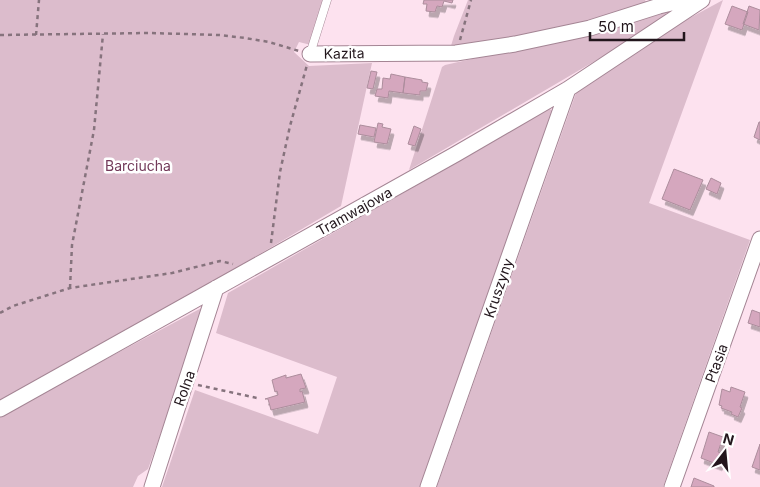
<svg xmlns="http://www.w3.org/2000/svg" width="760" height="487" font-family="Inter,sans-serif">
<defs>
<filter id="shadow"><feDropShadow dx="3" dy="5.5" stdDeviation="0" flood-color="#0004"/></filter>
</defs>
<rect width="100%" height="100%" fill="#fde2ef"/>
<path fill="#dcbccc" d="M0,0H331L315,46L299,42L294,52L309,66L372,63L341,206L214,281L0,401Z
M468,0H645L648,6L604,18L471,48L450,49L454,36Z
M723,0L649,203L750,240L663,487H437L576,93L675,26Z
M665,12L670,17L409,170L442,67L445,65L602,30Z
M548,108L553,111L422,487H162L195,390L318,434L337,377L216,333L228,293L508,133L545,109Z
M207,305L148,469L138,476L133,487H0V416Z"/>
<path fill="#d5a7be" stroke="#ac8d9c" filter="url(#shadow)" d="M424,0H453L452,3L444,1L442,7L437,6L435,12L426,11L427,4H423Z
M732,6L748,12L742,30L725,24Z
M749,6L760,10L759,30L743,24Z
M371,71L377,72L373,89L367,88Z
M391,74L405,77L403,93L389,91L388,98L375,96L377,89H382L383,78L390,79Z
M405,77L422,80V82L428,83L426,91H420V95L403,93Z
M759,122H760V140L754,137Z
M378,123L383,124L382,127L391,129L387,144L374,142Z
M360,125L376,128L374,137L358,134Z
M414,126L421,129L415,146L408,144Z
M674,169L703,180L690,210L662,199Z
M711,178L721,183L717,194L706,189Z
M752,310L760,313V327L748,323Z
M301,374L306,388L300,389V392L302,391L305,402L271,410L268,399H265L278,395L277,391L275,392L272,380L286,375V378Z
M731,387L745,392L740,407L742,408L738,417L731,414L732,412L721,408L722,406L719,405L722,389L730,392Z
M709,432L723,437L718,452L723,454L719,465L701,458Z
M760,444V470L752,467Z
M694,478L714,486V487H691Z"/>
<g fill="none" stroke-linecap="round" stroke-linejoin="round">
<g stroke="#a48594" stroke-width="9">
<path id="lane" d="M310,54L327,0"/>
</g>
<g stroke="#a48594" stroke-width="17">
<path id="street" d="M310,54L456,53L515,44L590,28L659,6L684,0
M0,409L456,154L568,89L702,0
M152,487L216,288
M428,487L568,89
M672,487L760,239"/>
</g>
<path stroke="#86737d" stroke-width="2.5" stroke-dasharray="4 4" stroke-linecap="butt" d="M0,35L149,33L220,35L245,38L269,42L299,51
M36,35L39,0
M460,40L471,0
M271,243L280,172L290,126L307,65
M70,288L72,245L94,130L103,34
M0,313L13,306L70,288L172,273L220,261L233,264
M198,385L257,398"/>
<use href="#lane" stroke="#fff" stroke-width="8"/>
<use href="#street" stroke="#fff" stroke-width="15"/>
</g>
<g text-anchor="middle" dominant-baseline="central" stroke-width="5" stroke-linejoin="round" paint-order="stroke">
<g font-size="14" fill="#22161c" stroke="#fff">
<text transform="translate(344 53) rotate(-1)">Kazita</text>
<text transform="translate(354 211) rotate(-29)">Tramwajowa</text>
<text transform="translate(498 288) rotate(-71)">Kruszyny</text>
<text transform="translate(716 363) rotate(-70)">Ptasia</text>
<text transform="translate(184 388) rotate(-70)">Rolna</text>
</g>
<g font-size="14" fill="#723959" stroke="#fff">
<text x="138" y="165">Barciucha</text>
</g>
</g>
<g transform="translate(725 452) rotate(16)" stroke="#ffffff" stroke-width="4" paint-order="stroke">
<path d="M0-4L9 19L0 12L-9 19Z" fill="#22161c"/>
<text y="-8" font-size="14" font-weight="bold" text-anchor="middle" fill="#22161c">N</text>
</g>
<path d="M590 32v8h94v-8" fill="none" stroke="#22161c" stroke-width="2.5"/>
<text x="598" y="32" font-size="15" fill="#22161c" stroke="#ffffff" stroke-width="4" paint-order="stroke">50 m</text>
</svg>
